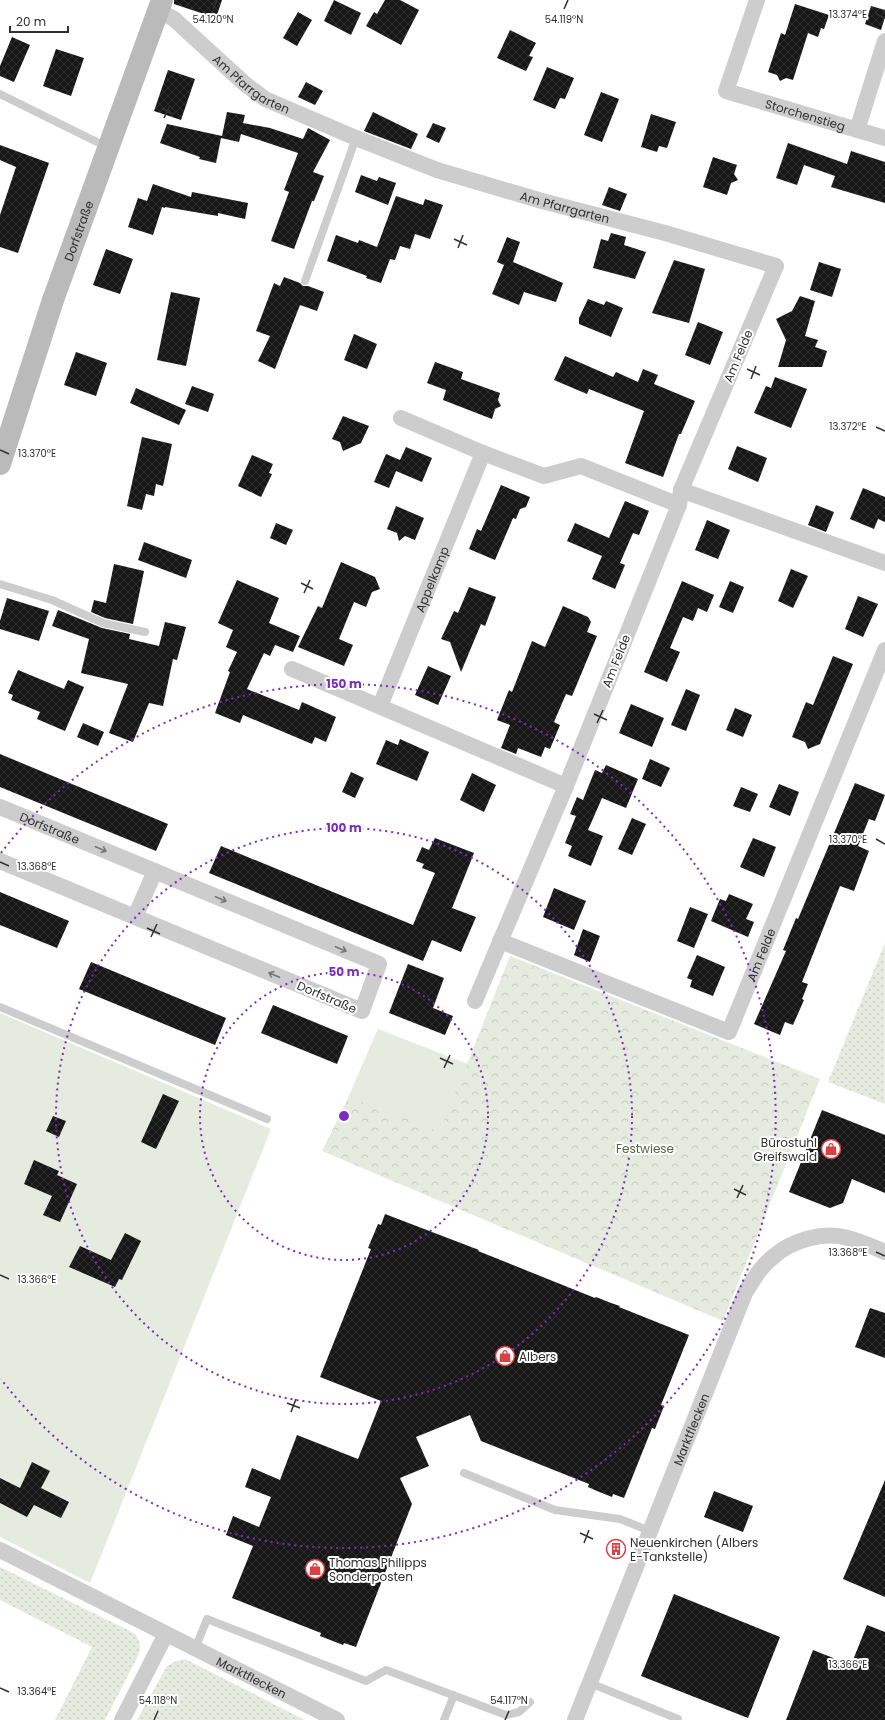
<svg xmlns="http://www.w3.org/2000/svg" width="885" height="1720" font-family="Poppins,sans-serif">
<defs>
<pattern id="grass-dots" width="8" height="8" patternUnits="userSpaceOnUse"><rect width="8" height="8" fill="#e5ecdf"/><path d="M2 2h.1M6 6h.1" fill="none" stroke="#c5cbc0" stroke-width="1.8" stroke-linecap="round"/></pattern>
<pattern id="park-crowns" width="20" height="18" patternUnits="userSpaceOnUse"><rect width="20" height="18" fill="#e5ecdf"/><path d="M2 6a3 3 0 1 1 6 0M12 15a3 3 0 1 1 6 0" fill="none" stroke="#c5cbc0"/></pattern>
<pattern id="building-cross-hatch" width="8" height="8" patternUnits="userSpaceOnUse"><rect width="8" height="8" fill="#171717"/><path d="M0 0l8 8M0 8l8-8" fill="none" stroke="#303030"/></pattern>
</defs>
<rect width="100%" height="100%" fill="#fff"/>
<path fill="url(#grass-dots)" d="M885,943V1104L828,1082Z
M0,1567L130,1631L136,1635L139,1641L140,1646L139,1654L105,1720H55L92,1647L0,1600Z
M185,1659L305,1720H137L167,1666L176,1661Z"/>
<path fill="url(#park-crowns)" d="M510,956L820,1079L723,1321L322,1151L349,1096L378,1029L467,1064Z"/>
<path fill="#e5ecdf" d="M0,1013L271,1129L90,1583L0,1537Z
M378,1029L467,1064L439,1132L349,1096Z"/>
<path fill="url(#building-cross-hatch)" d="M174,0H222L216,18L174,4Z
M334,0L361,13L351,35L324,21Z
M385,0H400L419,10L401,45L366,26L374,12L377,14Z
M795,4L829,15L824,29L821,28L818,37L808,33L793,80L786,78L780,81L777,75L768,72L781,33L785,35Z
M871,6L885,10V17L881,30L865,24Z
M298,12L312,20L297,46L283,38Z
M510,30L536,43L529,56L533,57L526,71L497,58Z
M12,37L30,45L14,82L0,76V66Z
M56,49L84,58L71,96L43,86Z
M547,67L574,78L565,99L560,98L555,109L533,100Z
M168,70L195,79L181,120L154,111Z
M306,82L323,91L315,105L298,97Z
M601,92L619,99L602,142L584,135Z
M227,112L245,115L243,123L270,128L303,139L308,128L330,140L313,172L324,176L314,201H312L294,249L271,241L289,192L284,190L298,153L241,134L239,142L221,138L216,163L199,159L200,157L160,143L167,124L222,136Z
M373,112L418,134L411,149L364,131Z
M651,114L676,122L667,148L659,146L657,152L641,147Z
M433,123L446,128L439,143L426,137Z
M788,143L847,164L851,151L885,162V203L831,187L835,176L804,165L797,185L776,178Z
M0,145L49,163L18,253L0,247V215L16,167L0,160Z
M713,157L737,165L734,174L738,180L731,183L727,195L703,187Z
M361,175L377,181L379,177L396,183L388,205L355,192Z
M153,184L191,197L192,192L248,203L245,219L218,213V216L165,207V208L162,207L153,235L128,227L138,198L147,201Z
M609,187L627,194L620,211L602,205Z
M396,196L423,205L425,199L443,205L430,239L415,234L410,249L400,246L395,260L390,259L381,283L366,278L367,276L327,261L336,235L358,243L359,240L377,247Z
M611,233L626,237L624,245L646,252L635,279L593,268L601,239L608,241Z
M507,237L520,242L513,262L563,283L556,302L524,292L519,305L492,294L504,265L497,262Z
M106,249L133,259L120,294L93,285Z
M674,260L705,269L689,323L652,313Z
M819,262L841,269L832,297L810,290Z
M284,277L300,283L303,286H308L324,292L317,311L300,305L275,369L258,361L270,336L256,331L274,283L280,286Z
M171,292L200,298L186,366L157,360Z
M800,296L815,301L805,336L818,340L815,347L827,351L822,367H778L786,340L776,319L792,311Z
M588,299L604,305L606,301L623,308L611,337L579,324V318Z
M698,322L723,332L710,365L685,355Z
M354,334L377,344L367,369L344,360Z
M76,352L107,363L96,396L64,385Z
M565,356L613,377L616,372L638,382L643,369L658,375L654,384L695,401L681,434H679L663,477L625,463L644,411L589,389L587,394L554,380Z
M435,362L463,372L461,379L500,393L498,400L501,406L495,409L492,419L443,400L446,390L427,383Z
M775,377L807,389L791,428L754,413L766,386L771,388Z
M192,386L214,394L208,412L185,404Z
M136,388L186,410L179,425L130,403Z
M343,416L369,426L361,443L343,451L340,442L332,439Z
M142,437L172,444L163,486L156,484L154,496L146,494L142,510L127,506Z
M737,446L767,458L758,482L728,469Z
M406,447L432,458L422,482L396,471L389,488L374,482L386,454L400,460Z
M252,455L273,464L269,473L272,474L261,497L238,486Z
M501,485L530,497L526,507L520,509L516,519L513,518L495,560L469,549L477,529L481,531Z
M863,488L885,497V522L878,519L874,529L850,519Z
M625,501L649,511L639,535L633,533L620,563L625,565L615,589L592,579L602,556L567,541L575,523L609,538Z
M816,505L834,512L826,532L808,525Z
M396,506L424,518L415,540L405,536L399,541L397,533L387,529Z
M707,520L730,530L718,559L695,550Z
M276,523L293,530L286,545L270,538Z
M144,542L192,560L186,578L138,560Z
M341,562L375,577L380,589L372,592L366,607L354,602L339,639L353,645L344,666L298,647L318,606L322,608Z
M114,564L144,571L133,624L105,618L91,612L94,600L106,603Z
M791,569L808,576L793,608L778,601Z
M237,580L279,598L269,623L300,636L293,652L275,645L270,656L264,653L247,689L299,710L302,702L336,717L326,742L315,737L312,744L243,715L240,723L215,713L230,672L228,671L237,652L226,647L233,630L218,623Z
M682,581L714,595L707,612L698,608L693,621L683,617L670,648L680,652L667,682L644,672Z
M730,581L744,587L733,613L719,607Z
M469,587L496,597L485,626L481,624L461,672L450,642L441,639L454,611L458,613Z
M858,596L878,604L863,637L845,629Z
M7,598L49,611L39,641L0,629V621Z
M563,606L588,617L591,622L587,632L597,636L572,696L566,694L554,722L560,725L550,749L545,747L541,757L518,748L516,754L501,748L510,725L497,720L509,690L512,692L532,641L545,647Z
M58,610L102,628L130,634L129,639L159,646L165,622L186,627L177,660L173,659L163,706L149,703L133,742L109,733L128,684L81,673L89,639L52,626Z
M833,656L853,664L820,744L808,749L805,742L792,737L806,702L813,705Z
M428,666L451,676L438,705L415,695Z
M18,670L64,689L68,680L84,687L65,731L37,719L40,712L11,700L13,695L8,693Z
M686,689L700,695L686,731L671,725Z
M631,704L664,718L652,747L619,733Z
M735,708L752,715L743,737L726,730Z
M83,723L104,732L98,746L77,737Z
M400,739L429,752L417,781L376,764L386,740L398,745Z
M0,754L168,824L156,851L0,787Z
M650,759L670,768L661,787L642,779Z
M606,765L638,779L626,808L602,798L588,830L603,836L591,866L568,856L572,846L565,843L576,816L570,814L577,797L583,800L595,770L602,773Z
M351,772L364,778L355,798L342,792Z
M472,773L496,785L484,812L460,800Z
M855,783L885,795L875,821L869,819L858,846L869,851L854,891L840,886L802,982L808,984L802,999L804,1000L793,1025L785,1022L780,1035L754,1024L786,951L783,950L796,918L798,919Z
M779,784L799,792L790,816L769,807Z
M741,787L758,794L750,812L733,806Z
M632,818L646,824L632,855L618,849Z
M435,838L474,853L452,908L476,917L461,952L432,940L423,961L209,873L221,846L413,925L435,873L422,868L424,864L416,861L422,847L429,850Z
M753,838L776,847L764,877L740,867Z
M554,888L586,901L574,930L543,917Z
M0,892L69,921L57,948L0,925Z
M729,894L753,904L746,919L754,922L748,937L711,921L720,899L726,901Z
M690,907L708,914L694,948L677,941Z
M583,929L600,936L590,962L574,955Z
M697,955L725,967L713,996L690,987L692,980L687,978Z
M91,962L226,1018L215,1045L79,989Z
M408,964L444,978L433,1008L453,1016L445,1035L389,1013Z
M273,1005L348,1036L337,1064L261,1033Z
M163,1094L179,1101L156,1149L141,1142Z
M822,1110L885,1135V1193L852,1179L843,1203L830,1208L789,1192Z
M53,1116L66,1121L59,1137L46,1131Z
M34,1160L59,1171L57,1175L77,1184L60,1222L43,1215L52,1196L24,1184Z
M385,1214L479,1250L478,1251L595,1298L596,1297L611,1303L620,1306L619,1307L689,1335L661,1405L664,1406L655,1429L652,1428L624,1498L613,1494L612,1497L597,1491L588,1487L589,1484L481,1441L470,1415L416,1437L429,1466L400,1478L412,1504L356,1647L344,1643L343,1645L320,1636L321,1633L232,1598L253,1546L226,1535L233,1516L259,1527L271,1497L245,1487L252,1468L280,1480L297,1435L358,1459L381,1401L320,1377L371,1249L368,1248L378,1224L381,1225Z
M125,1233L141,1241L122,1280L119,1279L115,1287L69,1267L80,1246L111,1260Z
M870,1308L885,1313V1358L855,1347Z
M32,1462L50,1471L41,1488L69,1502L61,1518L34,1505L27,1517L0,1503V1478L20,1488Z
M885,1480V1597L843,1579Z
M714,1491L753,1506L743,1532L704,1517Z
M674,1594L780,1637L748,1718L641,1676Z
M867,1625L885,1632V1720H786L813,1650L851,1665Z"/>
<g fill="none" stroke-linecap="round" stroke-linejoin="round">
<path stroke="#cdcdcd" stroke-width="8" d="M0,94L107,147
M305,281L356,138
M0,584L52,600L103,623L145,632
M0,1007L267,1119
M464,1473L555,1510L620,1519L650,1531
M195,1649L207,1619L366,1681L386,1670L506,1715L519,1712L530,1702
M590,1683L678,1719
M444,1720L454,1695"/>
<g stroke="#cdcdcd" stroke-width="16">
<path id="s1" d="M757,0L726,91L885,138"/>
<path id="s2" d="M158,10L174,19L245,84L265,99L356,138L437,170L542,201L665,233L776,266L681,490L679,505L566,786L475,1001"/>
<path d="M857,130L885,41"/>
<path d="M401,418L483,453L544,476L581,466L679,505"/>
<path d="M681,490L885,563"/>
<path d="M292,669L566,786"/>
<path id="s3" d="M380,706L483,453"/>
<path id="s4" d="M0,807L379,964L362,1011L0,861"/>
<path d="M135,917L155,871"/>
<path id="s5" d="M500,941L729,1032L885,650"/>
<path id="s6" d="M0,1550L337,1720"/>
<path d="M122,1720L166,1634"/>
<path id="s7" d="M575,1720L745,1293C753,1280 761,1266 773,1257C792,1240 823,1231 848,1238C860,1241 873,1247 885,1252"/>
</g>
<path stroke="#bababa" stroke-width="22" id="s8" d="M0,464L53,300L162,0"/>
</g>
<defs><path id="oneway-shaft" d="M-6 0H5M1.5-3L5.5 0L1.5 3" fill="none" stroke-width="1.6" stroke-linecap="round" stroke-linejoin="round"/></defs>
<g stroke="#777">
<use href="#oneway-shaft" transform="translate(101 849) rotate(23)"/>
<use href="#oneway-shaft" transform="translate(221 899) rotate(23)"/>
<use href="#oneway-shaft" transform="translate(341 949) rotate(23)"/>
<use href="#oneway-shaft" transform="translate(274 975) rotate(-157)"/>
</g>
<path fill="none" stroke="#303030" stroke-width="1.5" d="M213,9L217,0M564,9L568,0M876,14L885,18M161,108L174,114M164,118L170,105M454,239L467,245M458,248L463,235M747,369L760,375M751,379L756,366M876,427L885,431M0,450L9,454M301,583L313,589M304,593L310,580M594,714L607,720M597,723L603,710M876,839L885,844M0,862L9,866M147,928L160,934M151,937L157,924M440,1058L453,1064M444,1068L450,1055M734,1189L746,1195M737,1198L743,1185M876,1252L885,1256M0,1275L9,1279M287,1403L300,1408M291,1412L296,1399M580,1533L593,1539M584,1543L589,1530M876,1665L885,1669M0,1688L9,1692M154,1720L158,1711M505,1720L509,1711"/>
<g fill="none" stroke="#7b2cbf" stroke-width="2" stroke-dasharray="2 4">
<circle cx="344" cy="1116" r="144"/>
<circle cx="344" cy="1116" r="288"/>
<path d="M1 853A432 432 0 1 1 1 1379"/>
</g>
<defs>
<g id="shop-ring" transform="scale(1)"><circle r="9.5" fill="#fff" stroke="#d94043" stroke-width="1.5"/><path d="M-5-2.5h2.3a2.7 3.5 0 0 1 5.4 0H5L5.5 6h-11ZM-1.5-2.5h3a1.5 2.3 0 0 0-3 0Z" fill="#d94043"/></g>
<g id="building-ring" transform="scale(1)"><circle r="9.5" fill="#fff" stroke="#d94043" stroke-width="1.5"/><path d="M-4-6H4V6H1V3H-1V6H-4ZM-2.5-4.3h1.7v1.8h-1.7ZM.8-4.3h1.7v1.8H.8ZM-2.5-1h1.7V.8h-1.7ZM.8-1h1.7V.8H.8Z" fill="#d94043"/></g>
</defs>
<g fill-rule="evenodd">
<use href="#shop-ring" x="831" y="1149"/>
<use href="#shop-ring" x="505" y="1356"/>
<use href="#building-ring" x="616" y="1549"/>
<use href="#shop-ring" x="315" y="1569"/>
</g>
<g text-anchor="middle" dominant-baseline="central" stroke-width="4" stroke-linejoin="round" paint-order="stroke">
<g font-size="12" fill="#303030" stroke="#fff">
<text stroke="none"><textPath href="#s2" startOffset="120">Am Pfarrgarten</textPath></text>
<text stroke="none"><textPath href="#s1" startOffset="179">Storchenstieg</textPath></text>
<text stroke="none"><textPath href="#s2" startOffset="459">Am Pfarrgarten</textPath></text>
<text stroke="none"><textPath href="#s8" startOffset="246">Dorfstraße</textPath></text>
<text transform="translate(738 356) rotate(-67)">Am Felde</text>
<text stroke="none"><textPath href="#s3" startOffset="137">Appelkamp</textPath></text>
<text transform="translate(616 661) rotate(-68)">Am Felde</text>
<text stroke="none"><textPath href="#s4" startOffset="54">Dorfstraße</textPath></text>
<text stroke="none"><textPath href="#s5" startOffset="330">Am Felde</textPath></text>
<text transform="translate(327 997) rotate(23)">Dorfstraße</text>
<text stroke="none"><textPath href="#s7" startOffset="313">Marktflecken</textPath></text>
<text stroke="none"><textPath href="#s6" startOffset="282">Marktflecken</textPath></text>
</g>
<g font-size="12" fill="#303030" stroke="#fff" text-anchor="start">
<text x="817" y="1142" text-anchor="end">Bürostuhl<tspan x="817" dy="14">Greifswald</tspan></text>
<text x="519" y="1356">Albers</text>
<text x="630" y="1542">Neuenkirchen (Albers<tspan x="630" dy="14">E-Tankstelle)</tspan></text>
<text x="329" y="1562">Thomas Philipps<tspan x="329" dy="14">Sonderposten</tspan></text>
</g>
<g font-size="12" fill="#516940" stroke="#fff">
<text x="645" y="1148">Festwiese</text>
</g>
</g>
<g font-size="10" text-anchor="middle" fill="#303030" stroke="#fff" stroke-width="4" stroke-linejoin="round" paint-order="stroke">
<text x="848" y="18">13.374°E</text>
<text x="564" y="23">54.119°N</text>
<text x="213" y="23">54.120°N</text>
<text x="848" y="430">13.372°E</text>
<text x="37" y="457">13.370°E</text>
<text x="848" y="843">13.370°E</text>
<text x="37" y="870">13.368°E</text>
<text x="848" y="1256">13.368°E</text>
<text x="37" y="1283">13.366°E</text>
<text x="848" y="1668">13.366°E</text>
<text x="37" y="1695">13.364°E</text>
<text x="158" y="1704">54.118°N</text>
<text x="509" y="1704">54.117°N</text>
</g>
<circle cx="344" cy="1116" r="6" fill="#7b2cbf" stroke="#fff" stroke-width="2"/>
<g font-size="12" text-anchor="middle" font-weight="bold" fill="#7b2cbf" stroke="#fff" stroke-width="4" stroke-linejoin="round" paint-order="stroke">
<text x="344" y="688">150 m</text>
<text x="344" y="832">100 m</text>
<text x="344" y="976">50 m</text>
</g>
<path d="M10 26v6h58v-6" fill="none" stroke="#303030" stroke-width="2"/>
<text x="16" y="26" font-size="12" fill="#303030" stroke="#ffffff" stroke-width="3" paint-order="stroke">20 m</text>
</svg>
